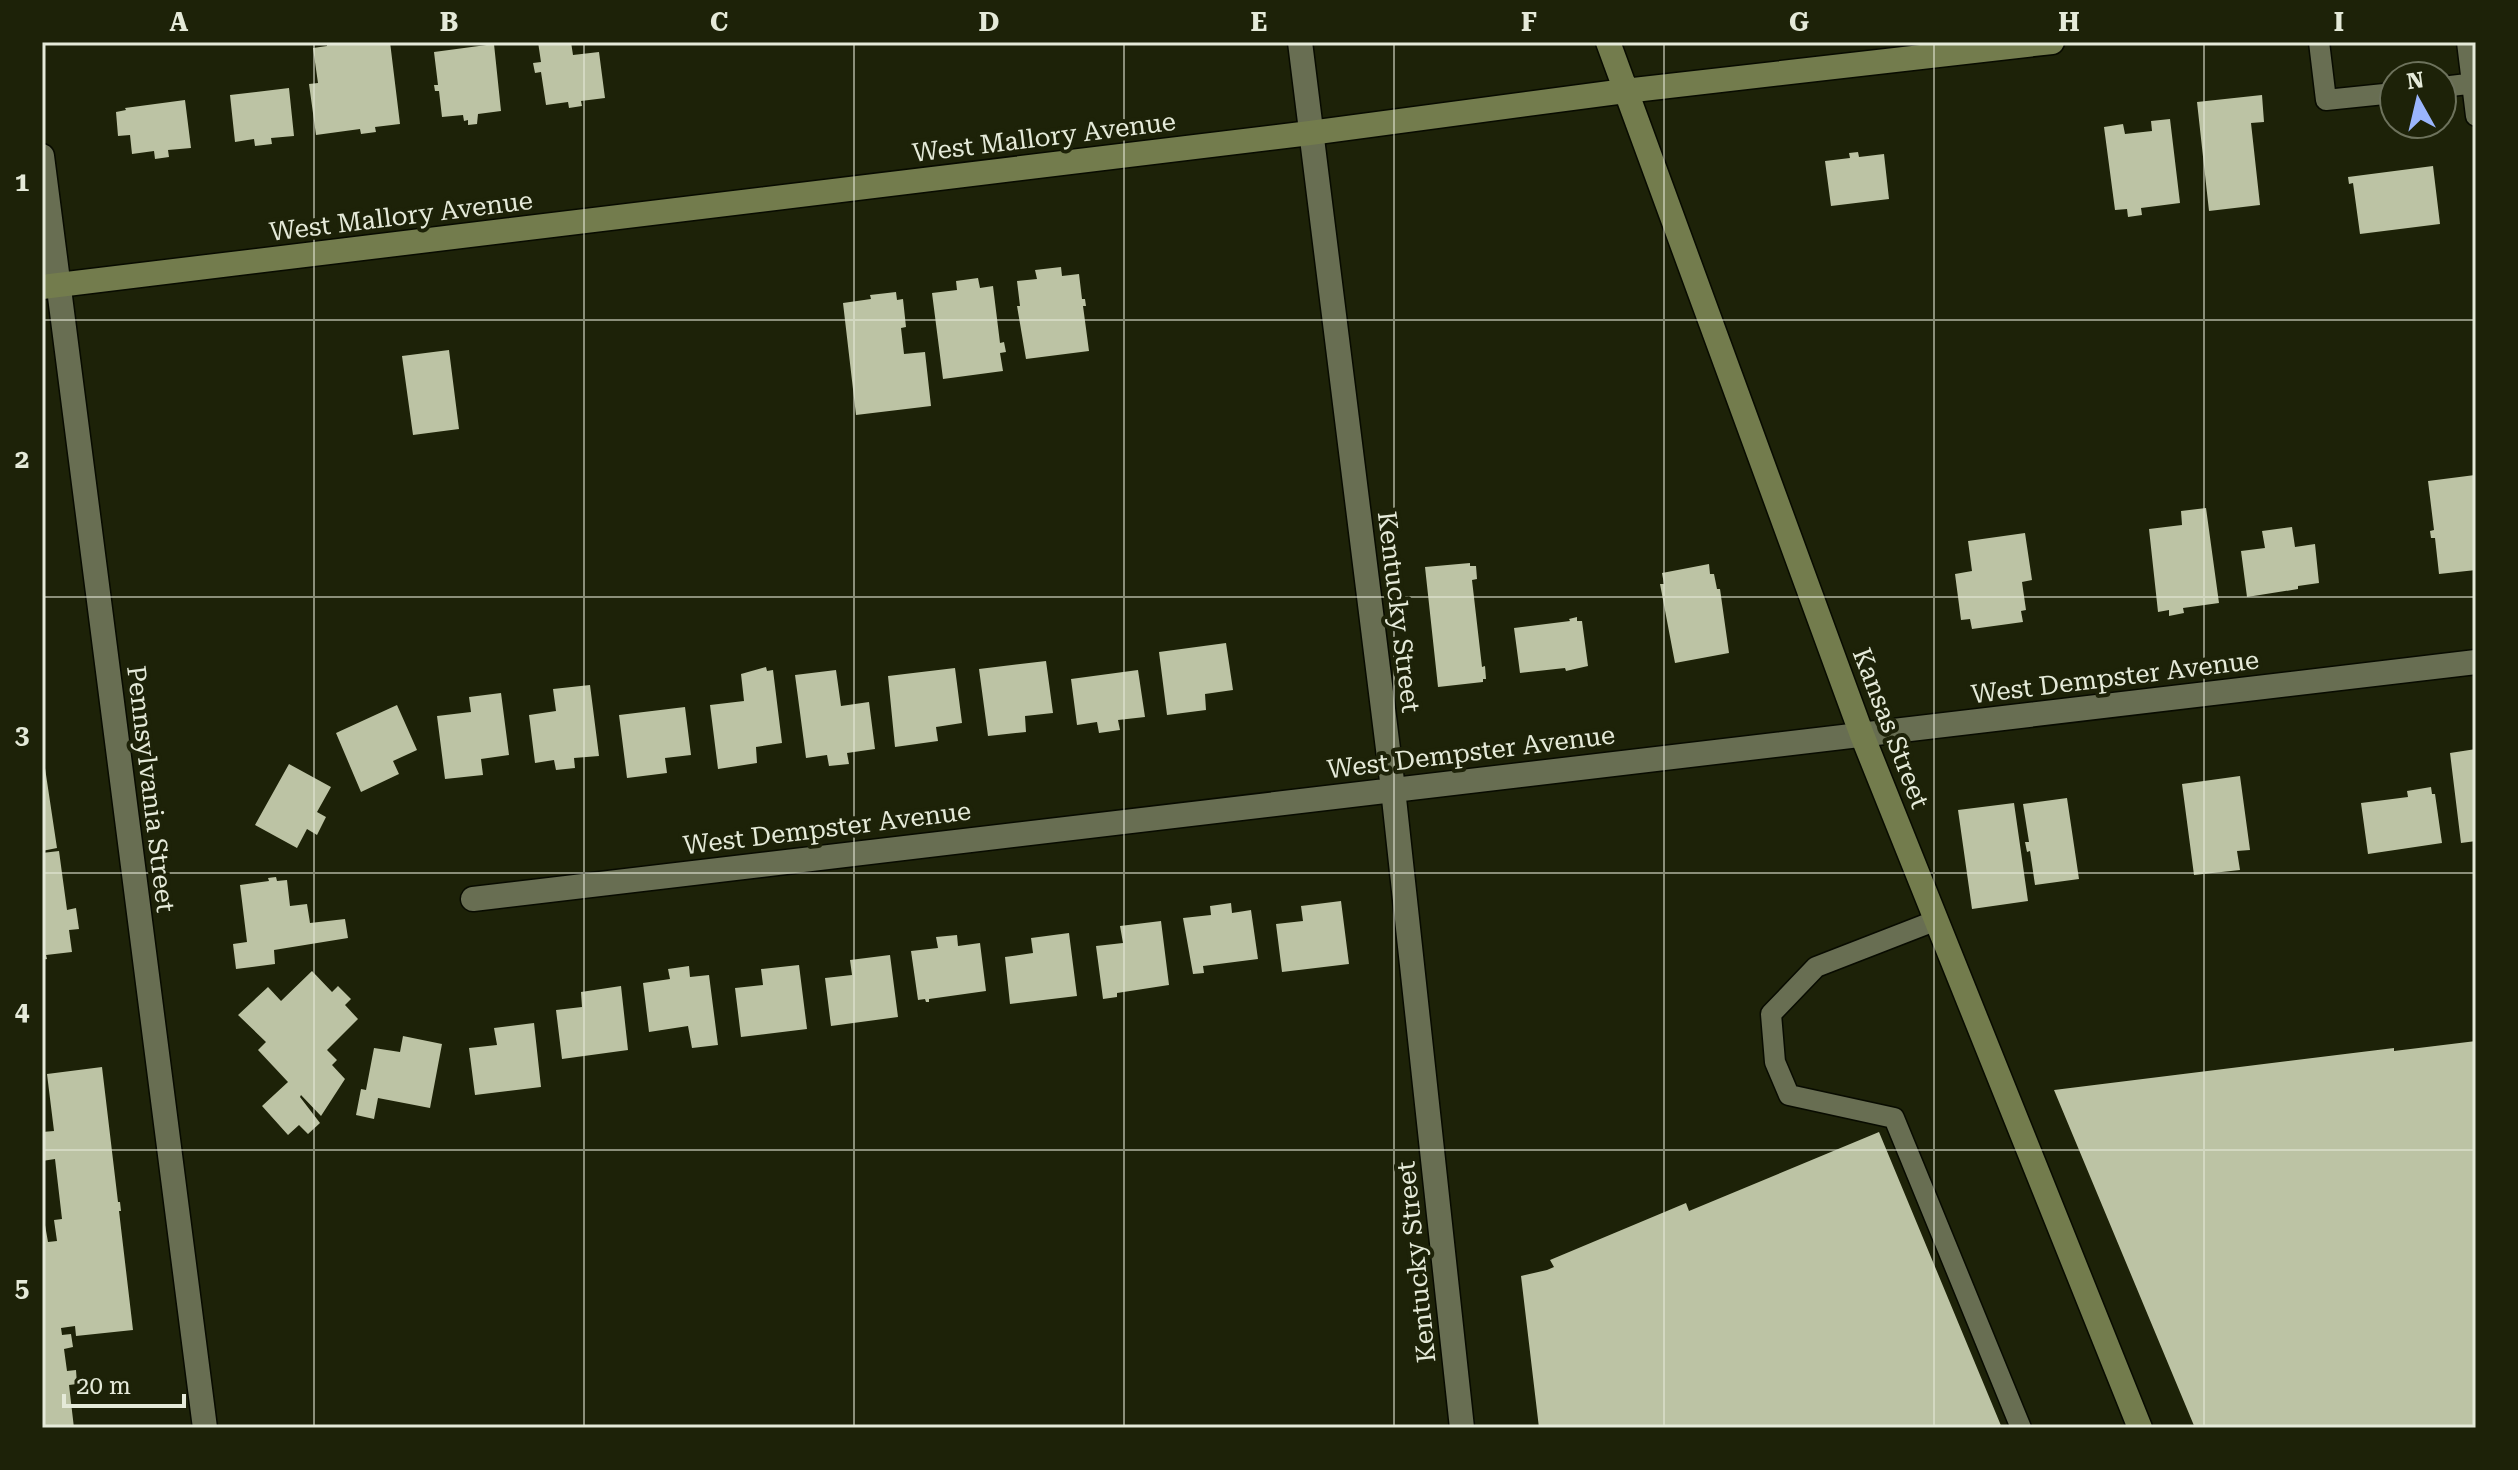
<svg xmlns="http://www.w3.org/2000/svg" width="2518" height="1470" font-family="'Roboto Serif',serif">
<rect width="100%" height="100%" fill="#1d2208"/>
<path fill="#bcc3a4" d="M327,42H390L400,124L375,127L376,132L361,134L360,129L316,135L309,84L318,83L313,48L327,46Z
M538,42H571L573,55L599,52L605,98L581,101L582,106L569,108L568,102L546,105L541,72L535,73L533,63L541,62Z
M494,44L501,111L478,114L477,124L468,125V120L464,121L463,115L442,117L439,91H435L434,85H438L434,52Z
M289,88L294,136L271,138L272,144L255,146L254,139L235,142L230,95Z
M2262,95L2264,122L2251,123L2260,205L2209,211L2197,102Z
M185,100L191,148L168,150L169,157L155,159L154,151L132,154L130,135L118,136L116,112L126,110L125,108Z
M2170,119L2180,203L2141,208L2142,215L2128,217L2127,209L2115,210L2104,127L2123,124L2125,134L2152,131L2151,121Z
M1858,152L1859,157L1884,154L1889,199L1831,206L1825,161L1850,158L1849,153Z
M2433,166L2440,224L2360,234L2353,183L2349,184L2348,177Z
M1061,267L1062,276L1079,274L1082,299H1085L1086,306H1083L1089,351L1026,359L1017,306H1020L1017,281L1037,279L1035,270Z
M978,278L980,288L993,286L1000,343L1004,342L1006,352L1000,353L1003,371L943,379L932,293L957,290L956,281Z
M896,292L897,300L903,299L906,327L901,328L904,354L925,352L931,406L856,415L843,303L871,299L870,295Z
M449,350L459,429L413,435L402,356Z
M2475,475L2476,570L2439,574L2435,538H2431L2430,531L2434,530L2428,481Z
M2206,508L2219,603L2183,608L2184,613L2169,616V610L2158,612L2149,529L2182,525L2181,511Z
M2292,527L2295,547L2315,544L2319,583L2298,586V589L2247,597L2241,551L2265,548L2262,531Z
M2025,533L2032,580L2022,582L2026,610L2021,611L2023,622L1972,629L1970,619L1961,620L1955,574L1972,571L1968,541Z
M1470,563V566H1476L1477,579L1472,580L1482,667L1485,666L1486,679H1483V682L1438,687L1425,567Z
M1709,564L1710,574H1714L1717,589H1720L1729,653L1675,663L1660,584H1664L1662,573Z
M1577,617V621H1582L1588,666L1566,671L1565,668L1520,673L1514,628L1570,621L1569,619Z
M1226,643L1233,690L1205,694L1206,710L1167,715L1159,652Z
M1046,661L1053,713L1025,716L1026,732L988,736L979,669Z
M766,667L767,671L773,670L782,743L756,747L757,763L718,769L710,705L744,701L741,674Z
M955,668L962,723L936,727L938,741L895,747L888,676Z
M836,670L841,706L869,702L875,749L847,753L849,764L829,766L827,755L806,758L795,675Z
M1138,670L1145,717L1118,720L1120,730L1099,733L1097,722L1077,725L1071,679Z
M590,685L599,756L574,758L575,768L556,770L554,760L535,763L529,715L556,711L553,689Z
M501,693L509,755L481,759L483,775L445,779L437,716L471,712L469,697Z
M397,705L417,750L393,761L399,774L361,792L336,733Z
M685,707L691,755L665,758L667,773L627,778L619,715Z
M42,748L57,848L42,851Z
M2476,749V841L2461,843L2450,753Z
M289,764L331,787L317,812L326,817L317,835L307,829L297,848L255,825Z
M2240,776L2250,850L2237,851L2240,870L2194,875L2182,784Z
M2431,787L2432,794H2435L2442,843L2368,854L2361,803L2408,797L2407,791Z
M2067,798L2079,879L2035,885L2030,851L2027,852L2025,842H2029L2023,804Z
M2014,803L2028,901L1972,909L1958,810Z
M59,851L67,910L76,908L79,929L69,930L72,952L46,955L47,959L42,960V853Z
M276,877L277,881L287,880L290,906L307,904L310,923L345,919L348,938L274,950L275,964L236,969L233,944L247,942L240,885L269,881L268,878Z
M1341,901L1349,964L1282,972L1276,924L1303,921L1301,906Z
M1231,903L1232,913L1251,910L1258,959L1203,966L1204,973L1193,974L1183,918L1211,915L1210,906Z
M1161,921L1169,985L1117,993V997L1103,999L1096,946L1123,943L1120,926Z
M1069,933L1077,996L1010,1004L1005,957L1033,953L1031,938Z
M957,935L958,946L980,943L986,991L929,999V1002H926L925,999L918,1000L911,951L938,948L936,937Z
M890,955L898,1017L831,1026L825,978L852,975L850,960Z
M799,965L807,1029L741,1037L735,988L763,985L761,969Z
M689,966L690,977L709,975L718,1045L692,1048L688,1026L649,1032L643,983L670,979L668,969Z
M312,971L332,992L338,986L351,999L345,1005L358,1019L327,1050L337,1060L332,1065L345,1079L321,1116L301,1095L300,1097L320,1123L308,1134L299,1125L288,1135L262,1106L288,1082L258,1050L266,1042L238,1015L268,987L281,1001Z
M621,986L628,1050L562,1059L556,1010L582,1007L581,992Z
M534,1023L541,1087L475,1095L469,1048L497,1045L494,1028Z
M403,1036L442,1044L430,1108L378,1098L374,1119L356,1115L361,1089L366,1090L374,1048L400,1052Z
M2476,1041V1428H2195L2054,1090L2394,1048V1051Z
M102,1067L118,1202H120L121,1211H119L133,1330L76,1336L75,1326L61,1328L62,1335L71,1334L73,1347L64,1349L67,1371L76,1370L77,1384L69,1385L74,1428H42V1208L48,1242L57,1241L54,1220L62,1219L55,1159L42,1161V1132L54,1131L47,1074Z
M1879,1132L2002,1428H1539L1521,1276L1547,1270L1554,1267L1550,1260L1686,1203L1689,1211Z"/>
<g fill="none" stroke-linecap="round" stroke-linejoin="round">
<g stroke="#080b00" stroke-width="23">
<path id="lane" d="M2319,42L2326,100L2394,93
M2467,42L2476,116
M2442,87L2476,83
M1937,920L1816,967L1771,1014L1775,1062L1789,1095L1894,1118L2021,1428"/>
</g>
<g stroke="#080b00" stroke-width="27">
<path id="street" d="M1300,42L1393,789L1462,1428
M42,156L205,1428
M473,899L2476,662"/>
</g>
<g stroke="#080b00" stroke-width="27">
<path id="secondary" d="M1608,42L1862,735L2140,1428
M42,287L1310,133L1625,91L2052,42"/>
</g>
<use href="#lane" stroke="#686e52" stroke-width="20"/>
<use href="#street" stroke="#686e52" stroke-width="24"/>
<use href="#secondary" stroke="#737c4d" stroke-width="24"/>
</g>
<path fill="none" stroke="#e5ead9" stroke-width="2" stroke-opacity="0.55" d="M314,42V1428M584,42V1428M854,42V1428M1124,42V1428M1394,42V1428M1664,42V1428M1934,42V1428M2204,42V1428M42,320H2476M42,597H2476M42,873H2476M42,1150H2476"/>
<g text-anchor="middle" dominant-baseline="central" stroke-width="8" stroke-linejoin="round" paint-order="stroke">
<g font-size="26" fill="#e5ead9" stroke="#1d2208">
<text transform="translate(1044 137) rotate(-7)">West Mallory Avenue</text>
<text transform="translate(401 216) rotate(-7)">West Mallory Avenue</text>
<text transform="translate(1399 612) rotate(83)">Kentucky Street</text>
<text transform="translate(2115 677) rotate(-7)">West Dempster Avenue</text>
<text transform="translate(1891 728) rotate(69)">Kansas Street</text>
<text transform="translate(1471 752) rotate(-7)">West Dempster Avenue</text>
<text transform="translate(151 789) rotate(83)">Pennsylvania Street</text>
<text transform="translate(827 828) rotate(-7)">West Dempster Avenue</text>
<text transform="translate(1416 1262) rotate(-96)">Kentucky Street</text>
</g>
</g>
<rect width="2518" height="1470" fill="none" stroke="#1d2208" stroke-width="88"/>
<g transform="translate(2418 100) rotate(352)"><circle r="38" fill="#1d2208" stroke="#6d725c" stroke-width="2"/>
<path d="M0-6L14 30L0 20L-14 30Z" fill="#9ab5fd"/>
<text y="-12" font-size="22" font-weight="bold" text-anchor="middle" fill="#e5ead9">N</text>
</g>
<path d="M64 1394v12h120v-12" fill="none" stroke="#e5ead9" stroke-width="4"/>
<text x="76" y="1394" font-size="24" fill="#e5ead9" stroke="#1d2208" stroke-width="6" paint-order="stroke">20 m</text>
<rect x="44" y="44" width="2430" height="1382" fill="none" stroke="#e5ead9" stroke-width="3"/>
<g font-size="26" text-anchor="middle" font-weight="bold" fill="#e5ead9">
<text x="179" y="31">A</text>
<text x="449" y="31">B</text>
<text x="719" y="31">C</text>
<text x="989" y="31">D</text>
<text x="1259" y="31">E</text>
<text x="1529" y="31">F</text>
<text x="1799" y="31">G</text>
<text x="2069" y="31">H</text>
<text x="2339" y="31">I</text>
<text x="22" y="191">1</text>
<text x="22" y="468">2</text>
<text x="22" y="744">3</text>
<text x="22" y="1020">4</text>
<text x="22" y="1297">5</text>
</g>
</svg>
